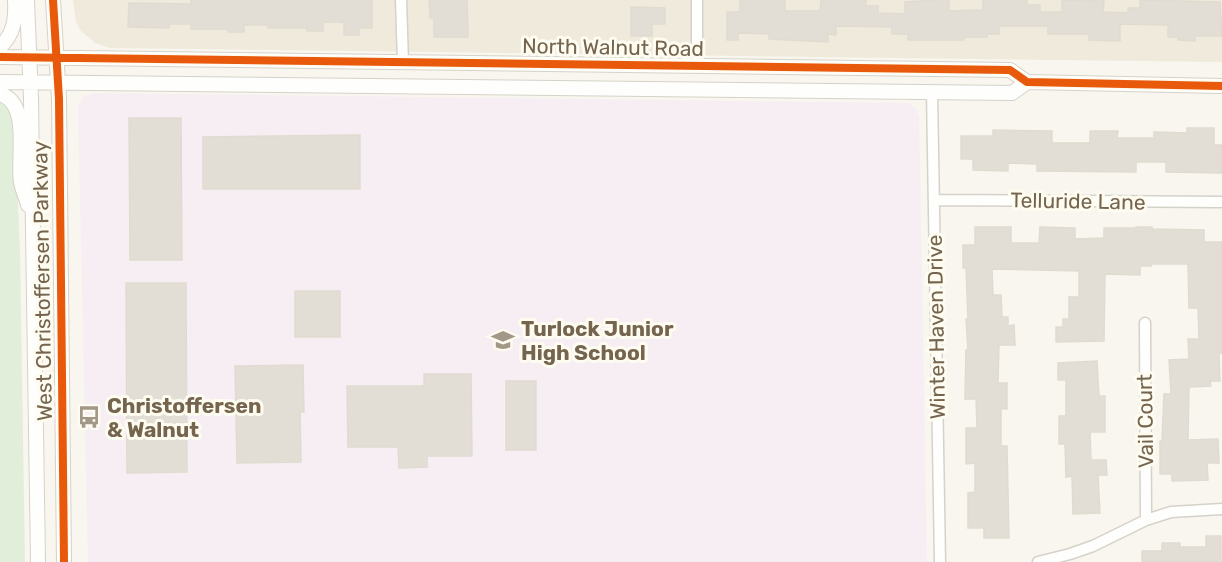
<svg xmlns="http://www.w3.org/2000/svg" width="1222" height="562" font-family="Rubik,sans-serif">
<rect width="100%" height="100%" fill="#f8f6ee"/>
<path fill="#f0eadc" d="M73,0H1222V62L110,48L95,43L81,31L76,22Z"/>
<path fill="#f7eef4" d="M96,93L909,103L916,109L919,117L927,562H88L78,110L79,104L85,96Z"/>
<path fill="#e1efda" d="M0,99L14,114L20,249L25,562H0Z"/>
<path fill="#e3ded5" stroke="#e0dbd0" stroke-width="1.5" d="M191,0H372V28H359V35H344V22H323V31H307V28H268V25H244V32H228V29H191V24H169V28L128,27L129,3L191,4Z
M429,0H467L468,37H434V18H430Z
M740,0H785V11H820L821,0H866V6H878V13L905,14V2L935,0H949V11L983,10V0H1027V5H1040V12H1062V0L1104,1L1103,12L1128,13V8H1140V0L1220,2L1222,36H1195V41L1178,40V37H1168V25L1120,24V41L1089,40V34H1048V26H999V34H987V37H964V40H908V34H892V27L836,26V35L828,34V42L769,39V34L738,33V40H727V12H740Z
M631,7L665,8V24H652V36H631Z
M129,118H181L182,260H130Z
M1187,128H1214V145H1222V173L1166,172V162H1136V172L1037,171V164L1008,163V171L973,170V159H961V136H993V130L1052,131V143H1090V131H1118L1117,138H1154V132L1187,133Z
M360,135V189H203V137Z
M975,227H1011V243H1039L1040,227L1075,228V239L1104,238V228H1136V227H1152V229L1204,230V242H1222V353L1219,354L1220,381H1210L1211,386L1189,387L1188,440L1218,439L1219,463H1207L1208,480L1172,481V474H1160V441H1162L1164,394H1171L1169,360L1189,359L1188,339H1199L1198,308H1189L1188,264H1151V266H1140V275L1105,274L1104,341L1056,342V327H1063V319H1069V297H1079V271L992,269L993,295H1001L1002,317H1008V326L1014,325L1015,345H999L998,383H1007V409H1001V446H1007L1009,538H984V528H968V493L975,492V463L966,464V428H977L976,399H965L966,350H968L966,319H968L966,268H963V245H975Z
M126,283H186L187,472L127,473Z
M295,291H340V337H295Z
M1097,361L1099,396H1105V432H1090L1091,460H1106L1107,475H1098L1100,513L1073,514L1072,476L1066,477L1065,444H1059V416H1066V380H1058V363Z
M303,365L304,412H300L301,462L237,463L235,366Z
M424,374H471L472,456H427V467L399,468L398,447H348L347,386H424Z
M506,381H536V450H506Z
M1206,536H1221V562H1142V551H1162V543H1180V547H1206Z"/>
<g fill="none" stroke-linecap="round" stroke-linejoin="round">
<g stroke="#d5d2c9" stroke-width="13">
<path id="minor" d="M401,0L403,62
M697,0V67
M932,92L940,562
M934,200L1222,202
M1145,323L1146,520
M1038,562L1070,554L1093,546L1146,520L1171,512L1222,509"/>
</g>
<g stroke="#d5d2c9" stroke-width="16">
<path id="tertiary" d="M27,0L31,99L38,562
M53,0L59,99L64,562
M0,47C14,34 16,19 15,0
M0,57L1010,70L1027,82L1222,86
M0,82L1012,93L1027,82
M0,94C31,103 17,157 21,182C22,189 26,197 28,205"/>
</g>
<use href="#minor" stroke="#fefefc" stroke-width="10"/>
<use href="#tertiary" stroke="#fefefc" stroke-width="14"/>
<g stroke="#fefcf1" stroke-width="11">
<path id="cycleway" d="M53,0L59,99L64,562
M0,57L1010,70L1027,82L1222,86"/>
</g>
<use href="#cycleway" stroke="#e8590c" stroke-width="8"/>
</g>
<defs>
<g id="school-bare" transform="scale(1.8)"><path d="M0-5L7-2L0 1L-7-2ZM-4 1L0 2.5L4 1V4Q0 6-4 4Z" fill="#a39887" stroke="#fefcf1" stroke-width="2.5" paint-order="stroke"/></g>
<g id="bus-bare" transform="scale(1.8)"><path d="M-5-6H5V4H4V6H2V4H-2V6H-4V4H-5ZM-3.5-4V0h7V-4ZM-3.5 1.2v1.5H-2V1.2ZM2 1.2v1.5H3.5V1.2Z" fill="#a39887" stroke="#fefcf1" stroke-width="2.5" paint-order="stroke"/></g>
</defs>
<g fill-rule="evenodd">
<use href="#school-bare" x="503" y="340"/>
<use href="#bus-bare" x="89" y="417"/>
</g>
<g text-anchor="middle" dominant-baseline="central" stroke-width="6" stroke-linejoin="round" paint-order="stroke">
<g font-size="21" fill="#75654f" stroke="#fefcf1">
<text transform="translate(613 47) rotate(1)">North Walnut Road</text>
<text transform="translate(1078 201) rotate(1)">Telluride Lane</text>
<text transform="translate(42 281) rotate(-91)">West Christoffersen Parkway</text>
<text transform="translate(936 327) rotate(-91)">Winter Haven Drive</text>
<text transform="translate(1145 421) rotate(-91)">Vail Court</text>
</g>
<g font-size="21" font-weight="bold" fill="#75654f" stroke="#fefcf1" text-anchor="start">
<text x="521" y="328">Turlock Junior<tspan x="521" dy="24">High School</tspan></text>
<text x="107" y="405">Christoffersen<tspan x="107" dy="24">&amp; Walnut</tspan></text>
</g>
</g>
</svg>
